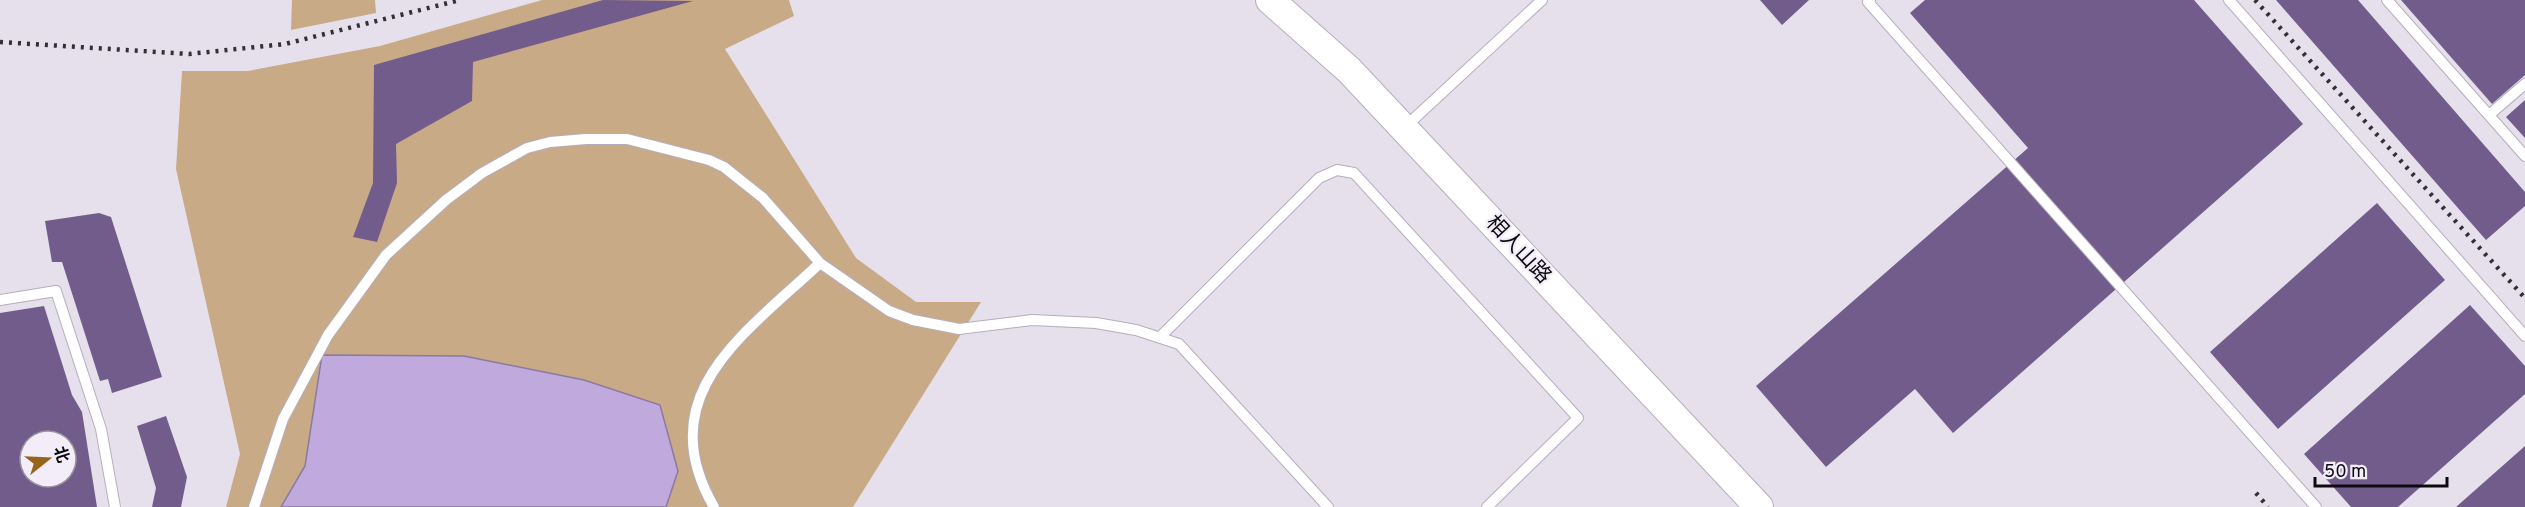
<svg xmlns="http://www.w3.org/2000/svg" width="2525" height="507" font-family="Overpass,'Noto Sans SC',sans-serif">
<rect width="100%" height="100%" fill="#e6e0ed"/>
<path fill="#c9aa87" d="M292,0H375L376,13L291,30Z
M542,0H789L794,16L725,49L856,258L916,302H981L853,507H226L240,454L176,169L182,71H248L380,46Z"/>
<path fill="#c0a9dd" stroke="#8a7a9f" stroke-width="1.5" d="M322,355L464,356L584,380L660,405L678,471L666,507H281L305,466Z"/>
<path fill="#725c8c" fill-rule="evenodd" d="M603,0L693,1L473,62L472,101L396,144L397,183L377,242L353,237L373,183L374,65Z
M1760,0H1809L1782,25Z
M1925,0H2194L2303,124L1953,433L1915,389L1826,467L1756,386L2028,148L1910,13Z
M2276,0H2358L2525,192V206L2486,240Z
M2401,0H2525V75L2492,104Z
M2525,100V138L2506,117Z
M2377,203L2445,280L2278,429L2210,352Z
M99,213L111,217L162,377L112,393L108,379L100,381L62,262H52L45,221Z
M2470,305L2525,366V394L2398,507H2351L2304,454Z
M44,306L72,395L82,412L97,507H0V313ZM30,441H66V477H30Z
M166,416L187,477L181,507H152L156,488L137,426Z
M2525,446V507H2456Z"/>
<g fill="none" stroke-linecap="round" stroke-linejoin="round">
<g stroke="#b4aebb" stroke-width="12">
<path id="lane" d="M1870,0L1868,2L2316,507
M2229,0L2525,336
M2387,0L2525,156
M2489,115L2525,84
M1404,128L1542,0
M0,300L56,291L101,429L115,507
M1160,337L1319,178L1337,170L1354,173L1578,418L1487,507
M254,507L283,419L328,335L386,255L446,200L482,173L527,148L550,142L586,139H627L709,160L724,167L763,198L820,263L889,311L913,320L959,329L1032,320L1096,323L1136,330L1179,344L1328,507
M714,507C649,394 746,333 820,263"/>
</g>
<g stroke="#b4aebb" stroke-width="30">
<path id="secondary" d="M1270,0L1349,70L1759,507"/>
</g>
<use href="#lane" stroke="#fff" stroke-width="10"/>
<use href="#secondary" stroke="#fff" stroke-width="28"/>
<path stroke="#322f35" stroke-width="4.5" stroke-dasharray="3 6" stroke-linecap="butt" d="M2255,0L2525,298
M0,42L189,54L285,44L460,0
M2256,493L2268,507"/>
</g>
<g text-anchor="middle" dominant-baseline="central" stroke-width="4.5" stroke-linejoin="round" paint-order="stroke">
<g font-size="21" fill="#0d0b0f" stroke="#f3edfa">
<text transform="translate(1518 250) rotate(47)">相人山路</text>
</g>
</g>
<g transform="translate(48 459) rotate(72)"><circle r="28" fill="#f3edfa" stroke="#97939c" stroke-width="1.5"/>
<path d="M0-4.5L10 22L0 15L-10 22Z" fill="#976419"/>
<text y="-9" font-size="16" font-weight="bold" text-anchor="middle" fill="#0d0b0f">北</text>
</g>
<path d="M2315 477v9h132v-9" fill="none" stroke="#0d0b0f" stroke-width="3"/>
<text x="2324" y="477" font-size="18" fill="#0d0b0f" stroke="#f3edfa" stroke-width="4.5" paint-order="stroke">50 m</text>
</svg>
